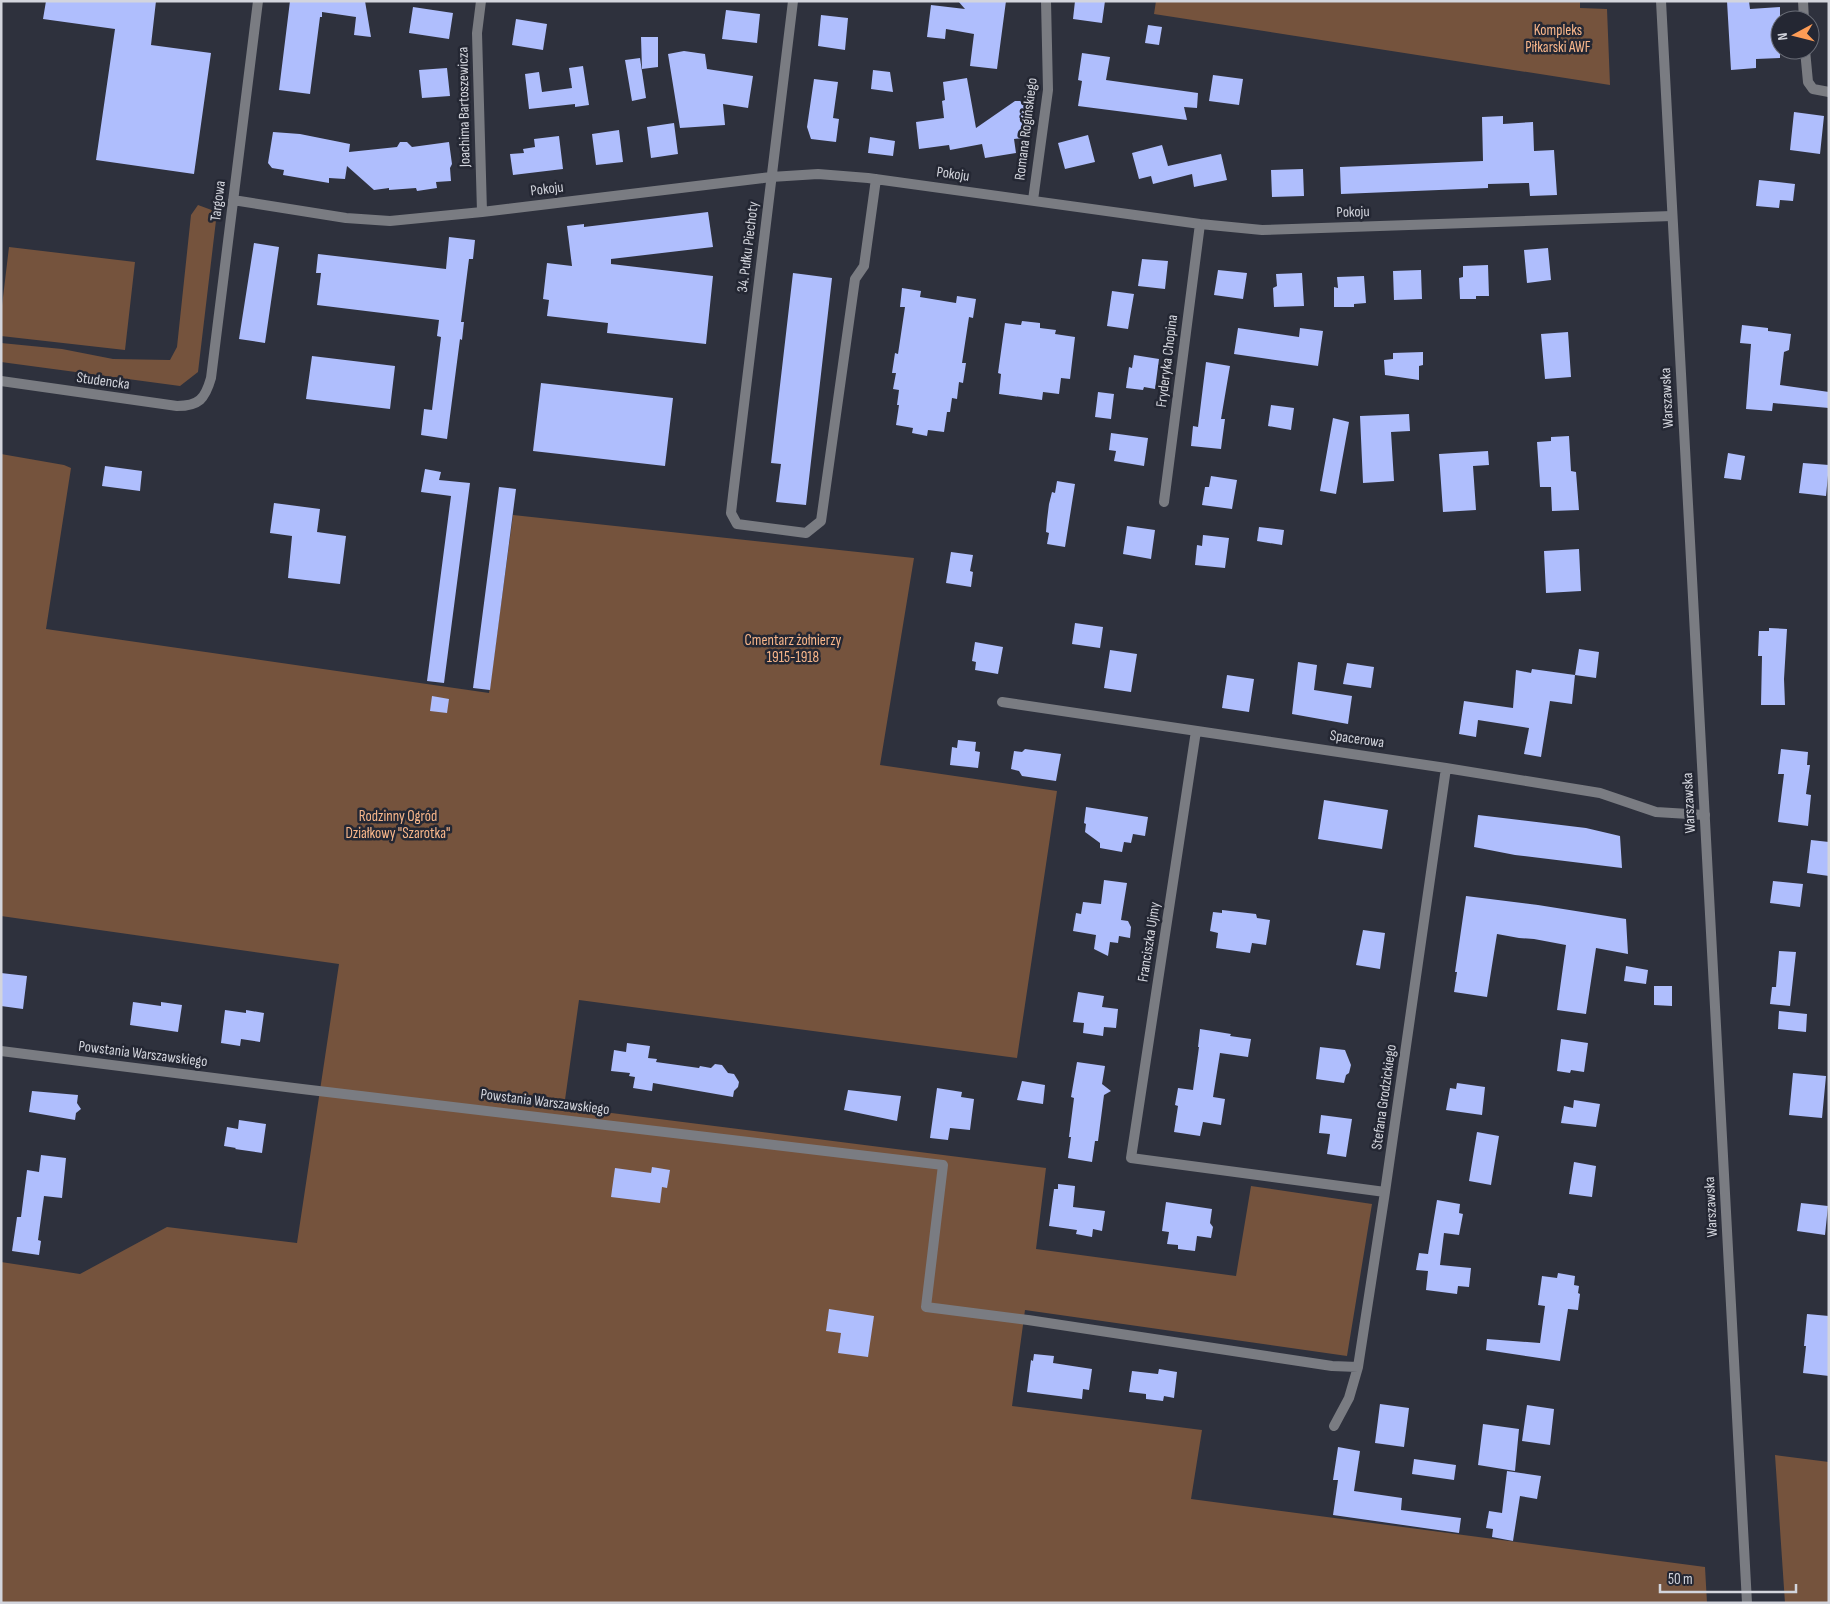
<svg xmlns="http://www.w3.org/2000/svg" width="1830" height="1604" font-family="'Sofia Sans Condensed',sans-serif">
<rect width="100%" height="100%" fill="#2e313d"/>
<path fill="#75533d" d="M1156,1H1580V8L1607,9L1610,85L1154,14Z
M198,205L217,212L198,372L180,386L1,362V343L62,349L113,359L170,360L177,347L191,215Z
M9,247L135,262L125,350L1,336V314Z
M1,454L64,465L71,468L46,629L489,693L513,515L914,558L880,765L1057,791L1017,1058L579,1000L564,1107L1046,1168L1036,1249L1236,1276L1251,1186L1372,1204L1347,1356L1025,1310L1012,1406L1202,1430L1191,1499L1705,1567L1707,1603H1V1262L80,1274L167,1227L297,1243L339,964L1,916Z
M1775,1455L1829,1462V1603H1785Z"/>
<path fill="#afbefd" d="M46,1H156L151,45L211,53L194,174L96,160L115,29L43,19Z
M290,1H365L371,37L354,35L356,17L322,12V17H320L310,94L279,90Z
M958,1H1006L997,69L970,66L974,34L946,29L945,39L927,37L931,5L965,9Z
M1075,1H1105L1102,23L1073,19Z
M1727,1H1749L1750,9L1780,7V58L1756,59V68L1731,70Z
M413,7L453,13L449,39L409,33Z
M726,10L760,14L757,43L722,39Z
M821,15L848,18L845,50L818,46Z
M516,19L547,24L543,50L512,45Z
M1148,25L1162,27L1159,45L1145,43Z
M641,37H658V67L642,69Z
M684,51L705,54L707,69L753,76L748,108L723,104L725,125L680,128L668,54Z
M1082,53L1110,57L1106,80L1198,93L1197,108L1184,107L1187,120L1078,106L1082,81L1078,80Z
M640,58L646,98L632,101L625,60Z
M583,66L589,105L575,107V104L529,109L525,74L539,72L542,92L572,88L569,68Z
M447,68L450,96L422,98L419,70Z
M873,70L890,72L893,92L871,89Z
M1213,75L1243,79L1239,105L1209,101Z
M967,78L976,128L1015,101H1020L1026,106L1024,138L1014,139L1016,153L985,158L982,144L950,150L949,145L919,149L916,122L944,118L942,101L945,100L943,82Z
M814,79L838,82L833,118L839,119L836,142L811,139L807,127Z
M1794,112L1824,116L1820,154L1790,150Z
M1503,116V124L1533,122L1534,151L1554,150L1557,195L1530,196L1529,183L1488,184V188L1341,194L1340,167L1483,161L1482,117Z
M674,123L678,154L651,158L647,127Z
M619,130L623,162L596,165L592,134Z
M273,132L300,134L350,144L349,152L397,147L400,142H407L412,147L449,142L452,164L450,168L451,181L436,182L437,188L417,191L416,188L389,190V188L374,190L347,166L345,179L329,178V183L283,175L284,170L272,168L268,163Z
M1088,135L1095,162L1065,169L1058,143Z
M559,136L563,169L513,175L510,154L524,153L523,149L535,147L534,139Z
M870,137L895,141L893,156L868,153Z
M1162,145L1168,166L1221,154L1227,180L1194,187L1192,174L1153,184L1151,176L1139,179L1132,153Z
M1303,169L1304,196L1272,197L1271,170Z
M1759,180L1795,184L1793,201L1780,200L1779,208L1756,206Z
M708,212L713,247L611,259V264L713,276L706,344L607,333L608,323L547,316L549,300L543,299L547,263L572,266L567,226L584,224V227Z
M449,237L475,240L473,259H469L461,322H464L462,340L460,339L447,439L421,435L424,409L432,410L441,337L437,336L439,320L317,305L321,273H316L318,254L446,269Z
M254,243L279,247L265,343L239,339Z
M1548,248L1551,280L1527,283L1524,250Z
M1142,259L1168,261L1165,289L1138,286Z
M1488,265L1489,296H1476V299H1460L1459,278L1463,277V266Z
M1218,270L1247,273L1243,299L1214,295Z
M1421,270L1422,299L1394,300L1393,271Z
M793,273L832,278L806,505L776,502L781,464L771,463Z
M1302,273L1304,306L1274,307L1273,288L1277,286L1276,274Z
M1364,276L1366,303L1354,304V307H1334V287L1338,288L1337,277Z
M902,288L921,291L920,297L956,303L957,296L976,299L973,318L969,317L962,363H966L963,383L959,382L957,399L952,398L950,412H947L944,432L928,430L927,436L912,433L913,428L896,425L899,405H897L899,390L893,389L896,373H892L895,353L898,354L905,307H900Z
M1112,291L1134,294L1128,329L1107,326Z
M1022,321L1040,323V328L1056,330L1055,334L1075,337L1070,379L1061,378L1059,394L1043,392L1042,400L999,394L1001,374L998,373L1005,323L1021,325Z
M1742,325L1768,328V331L1791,334L1789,350L1784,352L1780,385L1829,392V408L1773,403L1772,411L1746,409L1751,344L1740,343Z
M1238,328L1299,337L1300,328L1323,331L1318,366L1234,354Z
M1568,332L1571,377L1545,379L1541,334Z
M1423,352V365L1419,366V380L1385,375L1384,360L1393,359V353Z
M1134,355L1159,359L1155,389L1144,387L1143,390L1126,388L1129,367L1132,368Z
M312,356L395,366L390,409L306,399Z
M1206,362L1230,366L1221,419H1225L1221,449L1191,446L1193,426L1198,427Z
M541,383L673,398L665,466L533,451Z
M1098,392L1114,394L1111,419L1095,417Z
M1271,405L1294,408L1291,430L1268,426Z
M1409,414L1410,431L1391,432L1394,481L1363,483L1360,416Z
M1333,418L1349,422L1336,494L1320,491Z
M1111,433L1148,438L1144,466L1114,461L1116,451L1109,450Z
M1569,436L1571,471L1576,472L1579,510L1552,511L1551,487H1540L1537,442L1551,441V437Z
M1488,451L1489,465L1473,466L1476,510L1443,512L1439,454Z
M1728,453L1745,456L1741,480L1724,478Z
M1803,463L1829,465L1826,496L1799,493Z
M105,466L142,471L140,491L102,486Z
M425,469L441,472L439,480L470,483L444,683L427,681L451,496L421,492Z
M1211,476L1237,480L1232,509L1202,505L1205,487H1209Z
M1057,481L1075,484L1065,547L1047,544L1049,533L1046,532L1047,520L1049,504L1052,492L1055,493Z
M499,487L516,489L490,690L473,688Z
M274,503L320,509L317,532L346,536L340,584L288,578L292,536L270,533Z
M1127,526L1155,530L1151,559L1123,554Z
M1259,527L1284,530L1282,545L1257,541Z
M1203,535L1229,538L1225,568L1195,565L1197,545L1202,546Z
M1579,549L1581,591L1546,593L1544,551Z
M951,552L973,555L970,571L973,572L971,587L946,583Z
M1075,623L1103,627L1100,648L1072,644Z
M1769,628L1787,629L1784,679L1785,705H1761L1762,656H1758L1759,631H1769Z
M975,642L1003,647L998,674L975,670L976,662L972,661Z
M1579,649L1599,652L1596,678L1575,675Z
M1110,650L1137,654L1131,692L1104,688Z
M1298,662L1317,665L1314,690L1352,696L1348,724L1292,714Z
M1347,663L1374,667L1371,688L1343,684Z
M1532,669L1575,675L1572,704L1550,701L1541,757L1524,754L1529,728L1478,720L1476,737L1459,734L1464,701L1513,708L1516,670L1531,673Z
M1227,675L1254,679L1249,712L1222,708Z
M432,696L449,699L447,713L430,711Z
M958,740L976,742L975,751L980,752L978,768L950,765L952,747L957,748Z
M1025,749L1061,754L1056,781L1022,776L1019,771L1011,769L1014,751L1022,752Z
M1781,749L1808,752L1807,765H1810L1806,794L1811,795L1808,826L1778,822L1784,774H1778Z
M1324,800L1388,810L1382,849L1318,839Z
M1086,807L1148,817L1145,836L1133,834L1131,843L1124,842L1122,852L1100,848V843L1085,832L1086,824L1084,823Z
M1478,815L1586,828L1620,836L1622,868L1515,855L1474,847Z
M1811,840L1829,842V876L1807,873Z
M1104,880L1127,883L1121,920L1128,921L1131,927L1130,938L1119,936L1118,943L1110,942L1108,956L1094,949L1096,935L1073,931L1076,913L1081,914L1083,902L1101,904Z
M1773,881L1803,884L1800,907L1770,903Z
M1466,896L1538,905L1626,919L1628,954L1596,948L1586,1014L1557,1010L1566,945L1534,939L1519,938L1497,934L1487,997L1454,992L1457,972H1455Z
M1222,910L1256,914L1257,918L1270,920L1266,945L1252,943L1250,953L1216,948L1218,933L1210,931L1213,912L1222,913Z
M1363,930L1385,933L1380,969L1356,965Z
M1779,951L1796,952L1790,1006L1770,1004L1772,987H1776Z
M1626,966L1648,970L1646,984L1624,981Z
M1,973L27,976L23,1009L1,1006Z
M1654,986H1672V1006L1654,1005Z
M1078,992L1104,996L1102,1007L1118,1009L1116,1028L1104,1027L1103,1036L1083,1033L1084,1023L1073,1022Z
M133,1002L161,1006V1002L182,1005L178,1032L130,1025Z
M225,1010L246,1013V1010L264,1013L260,1042L241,1039L240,1046L221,1043Z
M1779,1011L1807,1014L1806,1032L1778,1029Z
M1200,1029L1231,1034L1230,1036L1251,1039L1248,1057L1220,1053L1213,1097L1225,1099L1221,1125L1203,1122L1200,1136L1174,1132L1178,1106L1175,1105L1178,1088L1193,1090L1199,1047H1198Z
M1561,1039L1588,1043L1584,1072L1571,1070L1570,1073L1557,1071Z
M627,1043L650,1046L648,1058L657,1059L656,1062L699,1068L700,1066L711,1068L715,1064L722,1065L728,1073L734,1074L739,1082L738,1087L734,1091L733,1097L653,1083L652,1091L633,1088L635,1077L629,1076L630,1073L611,1071L614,1050L626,1052Z
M1320,1047L1345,1050L1351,1065L1349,1073L1346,1075L1344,1083L1316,1079Z
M1077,1062L1105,1066L1102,1084L1111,1091L1104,1095L1098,1141H1095L1092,1162L1068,1158L1071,1137H1069L1074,1098L1071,1097Z
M1793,1073L1826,1076L1822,1118L1789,1115Z
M1022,1081L1045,1085L1043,1104L1017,1100Z
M1457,1083L1485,1087L1482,1115L1446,1110L1450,1088L1456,1089Z
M937,1088L962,1092L961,1097L974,1099L970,1130L950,1128L948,1140L930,1138Z
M848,1090L901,1096L897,1121L844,1110Z
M32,1091L78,1095L77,1103L81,1109L76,1113L75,1120L29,1112Z
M1574,1100L1600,1104L1596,1127L1561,1123L1564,1106L1573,1108Z
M1321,1115L1352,1119L1346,1157L1327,1154L1330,1134L1319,1133Z
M239,1120L266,1124L262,1153L235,1149L236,1148L224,1146L227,1127L238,1129Z
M1477,1132L1499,1136L1491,1185L1469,1181Z
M41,1155L66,1158L62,1198L44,1196L38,1240L41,1241L39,1255L12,1251L17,1217H21L27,1170L39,1172Z
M1574,1162L1596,1166L1592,1197L1569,1194Z
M652,1167L670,1170L667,1188L662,1187L660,1203L611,1197L615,1168L651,1173Z
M1058,1184L1075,1186L1073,1207L1105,1211L1102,1231L1093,1229L1092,1237L1076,1234L1077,1230L1049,1226L1054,1189H1058Z
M1437,1200L1460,1204L1459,1213L1463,1214L1459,1235L1444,1233L1440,1265L1471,1268L1469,1287L1458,1286L1457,1294L1426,1290L1428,1271L1416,1270L1419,1253L1428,1254Z
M1166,1202L1212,1209L1210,1223L1213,1227L1211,1238L1197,1236L1195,1251L1178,1249V1245L1167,1244L1169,1232L1162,1231Z
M1801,1203L1828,1206L1825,1235L1797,1231Z
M1558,1273L1575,1276L1574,1285L1579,1286L1578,1293L1580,1294L1578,1310L1568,1309L1560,1361L1486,1350L1487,1339L1540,1343L1545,1306L1538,1305L1542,1276L1557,1278Z
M829,1309L874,1316L868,1357L838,1353L841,1333L826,1331Z
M1807,1314L1829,1316V1376L1803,1373L1806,1346H1804Z
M1034,1354L1054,1356L1053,1363L1092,1369L1089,1390L1083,1389L1082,1399L1027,1392L1031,1360L1033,1361Z
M1159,1369L1177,1372L1174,1398L1164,1396L1163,1401L1146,1399V1394L1129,1392L1132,1371L1158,1374Z
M1380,1404L1409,1408L1404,1447L1375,1443Z
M1527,1405L1554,1409L1550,1445L1522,1441Z
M1483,1424L1519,1429L1515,1471L1478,1465Z
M1338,1447L1360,1451L1354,1491L1402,1498L1401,1510L1461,1518L1459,1533L1333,1515L1338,1480H1333Z
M1414,1459L1456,1465L1454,1480L1412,1474Z
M1507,1471L1541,1476L1537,1499L1520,1496L1513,1541L1492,1537L1493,1529L1486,1528L1489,1511L1502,1513Z"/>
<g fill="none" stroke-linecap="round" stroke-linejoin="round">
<path stroke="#7a7c82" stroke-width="10" d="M481,1L477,33L482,212
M793,1L733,495L731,513L737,524L806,533L821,521L855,279L864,266L876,179
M1803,1L1804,20
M1805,50L1808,82L1813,89L1829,92
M233,200L346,218L390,221L482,212L771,177L818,174L868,178L1200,224L1262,230L1672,216
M1033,200L1048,90L1046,1
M1,381L177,406C199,406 205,399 211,378L258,1
M1164,502L1200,224
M1002,702L1446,768L1600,793L1656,812L1705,815
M1196,731L1131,1158L1385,1192
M1,1051L302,1089L943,1165L926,1307L1028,1320L1332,1366L1358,1367
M1334,1426L1349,1398L1358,1367L1385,1192L1446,768"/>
<path stroke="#7a7c82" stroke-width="10" d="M1661,1L1747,1603"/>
</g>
<g text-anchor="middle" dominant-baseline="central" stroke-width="5" stroke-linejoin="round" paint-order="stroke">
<g font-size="15" fill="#f9b78b" stroke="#242733">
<text x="1558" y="30">Kompleks<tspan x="1558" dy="17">Piłkarski AWF</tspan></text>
<text x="793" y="640">Cmentarz żołnierzy<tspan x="793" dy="17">1915-1918</tspan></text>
<text x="398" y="816">Rodzinny Ogród<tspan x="398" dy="17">Działkowy "Szarotka"</tspan></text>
</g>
<g font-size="15" fill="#d3d5dd" stroke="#242733">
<text transform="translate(464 107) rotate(-91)">Joachima Bartoszewicza</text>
<text transform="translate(1026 129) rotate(-83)">Romana Rogińskiego</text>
<text transform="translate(953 174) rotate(8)">Pokoju</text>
<text transform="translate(547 189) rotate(-7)">Pokoju</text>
<text transform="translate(218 201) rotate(-83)">Targowa</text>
<text transform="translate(1353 212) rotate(-2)">Pokoju</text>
<text transform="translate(748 247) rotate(-83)">34. Pułku Piechoty</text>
<text transform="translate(1167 361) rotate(-83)">Fryderyka Chopina</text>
<text transform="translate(103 381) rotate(8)">Studencka</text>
<text transform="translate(1667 398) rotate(-93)">Warszawska</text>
<text transform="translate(1357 739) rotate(8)">Spacerowa</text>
<text transform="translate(1689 803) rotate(-93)">Warszawska</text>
<text transform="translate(1149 942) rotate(-81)">Franciszka Ujmy</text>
<text transform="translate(143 1054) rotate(7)">Powstania Warszawskiego</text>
<text transform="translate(1384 1097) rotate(-82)">Stefana Grodzickiego</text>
<text transform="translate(545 1102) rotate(7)">Powstania Warszawskiego</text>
<text transform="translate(1711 1207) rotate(-93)">Warszawska</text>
</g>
</g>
<rect width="1830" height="1604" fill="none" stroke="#d3d5dd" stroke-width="5"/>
<g transform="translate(1795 35) rotate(263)"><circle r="24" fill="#242733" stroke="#6a6d77"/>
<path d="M0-4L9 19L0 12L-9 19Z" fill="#fd9c56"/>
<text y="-8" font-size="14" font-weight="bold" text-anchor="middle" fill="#d3d5dd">N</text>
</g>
<path d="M1660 1584v8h136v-8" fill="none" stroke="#d3d5dd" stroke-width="2.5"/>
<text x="1668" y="1584" font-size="15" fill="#d3d5dd" stroke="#242733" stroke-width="4" paint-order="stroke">50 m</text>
</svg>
